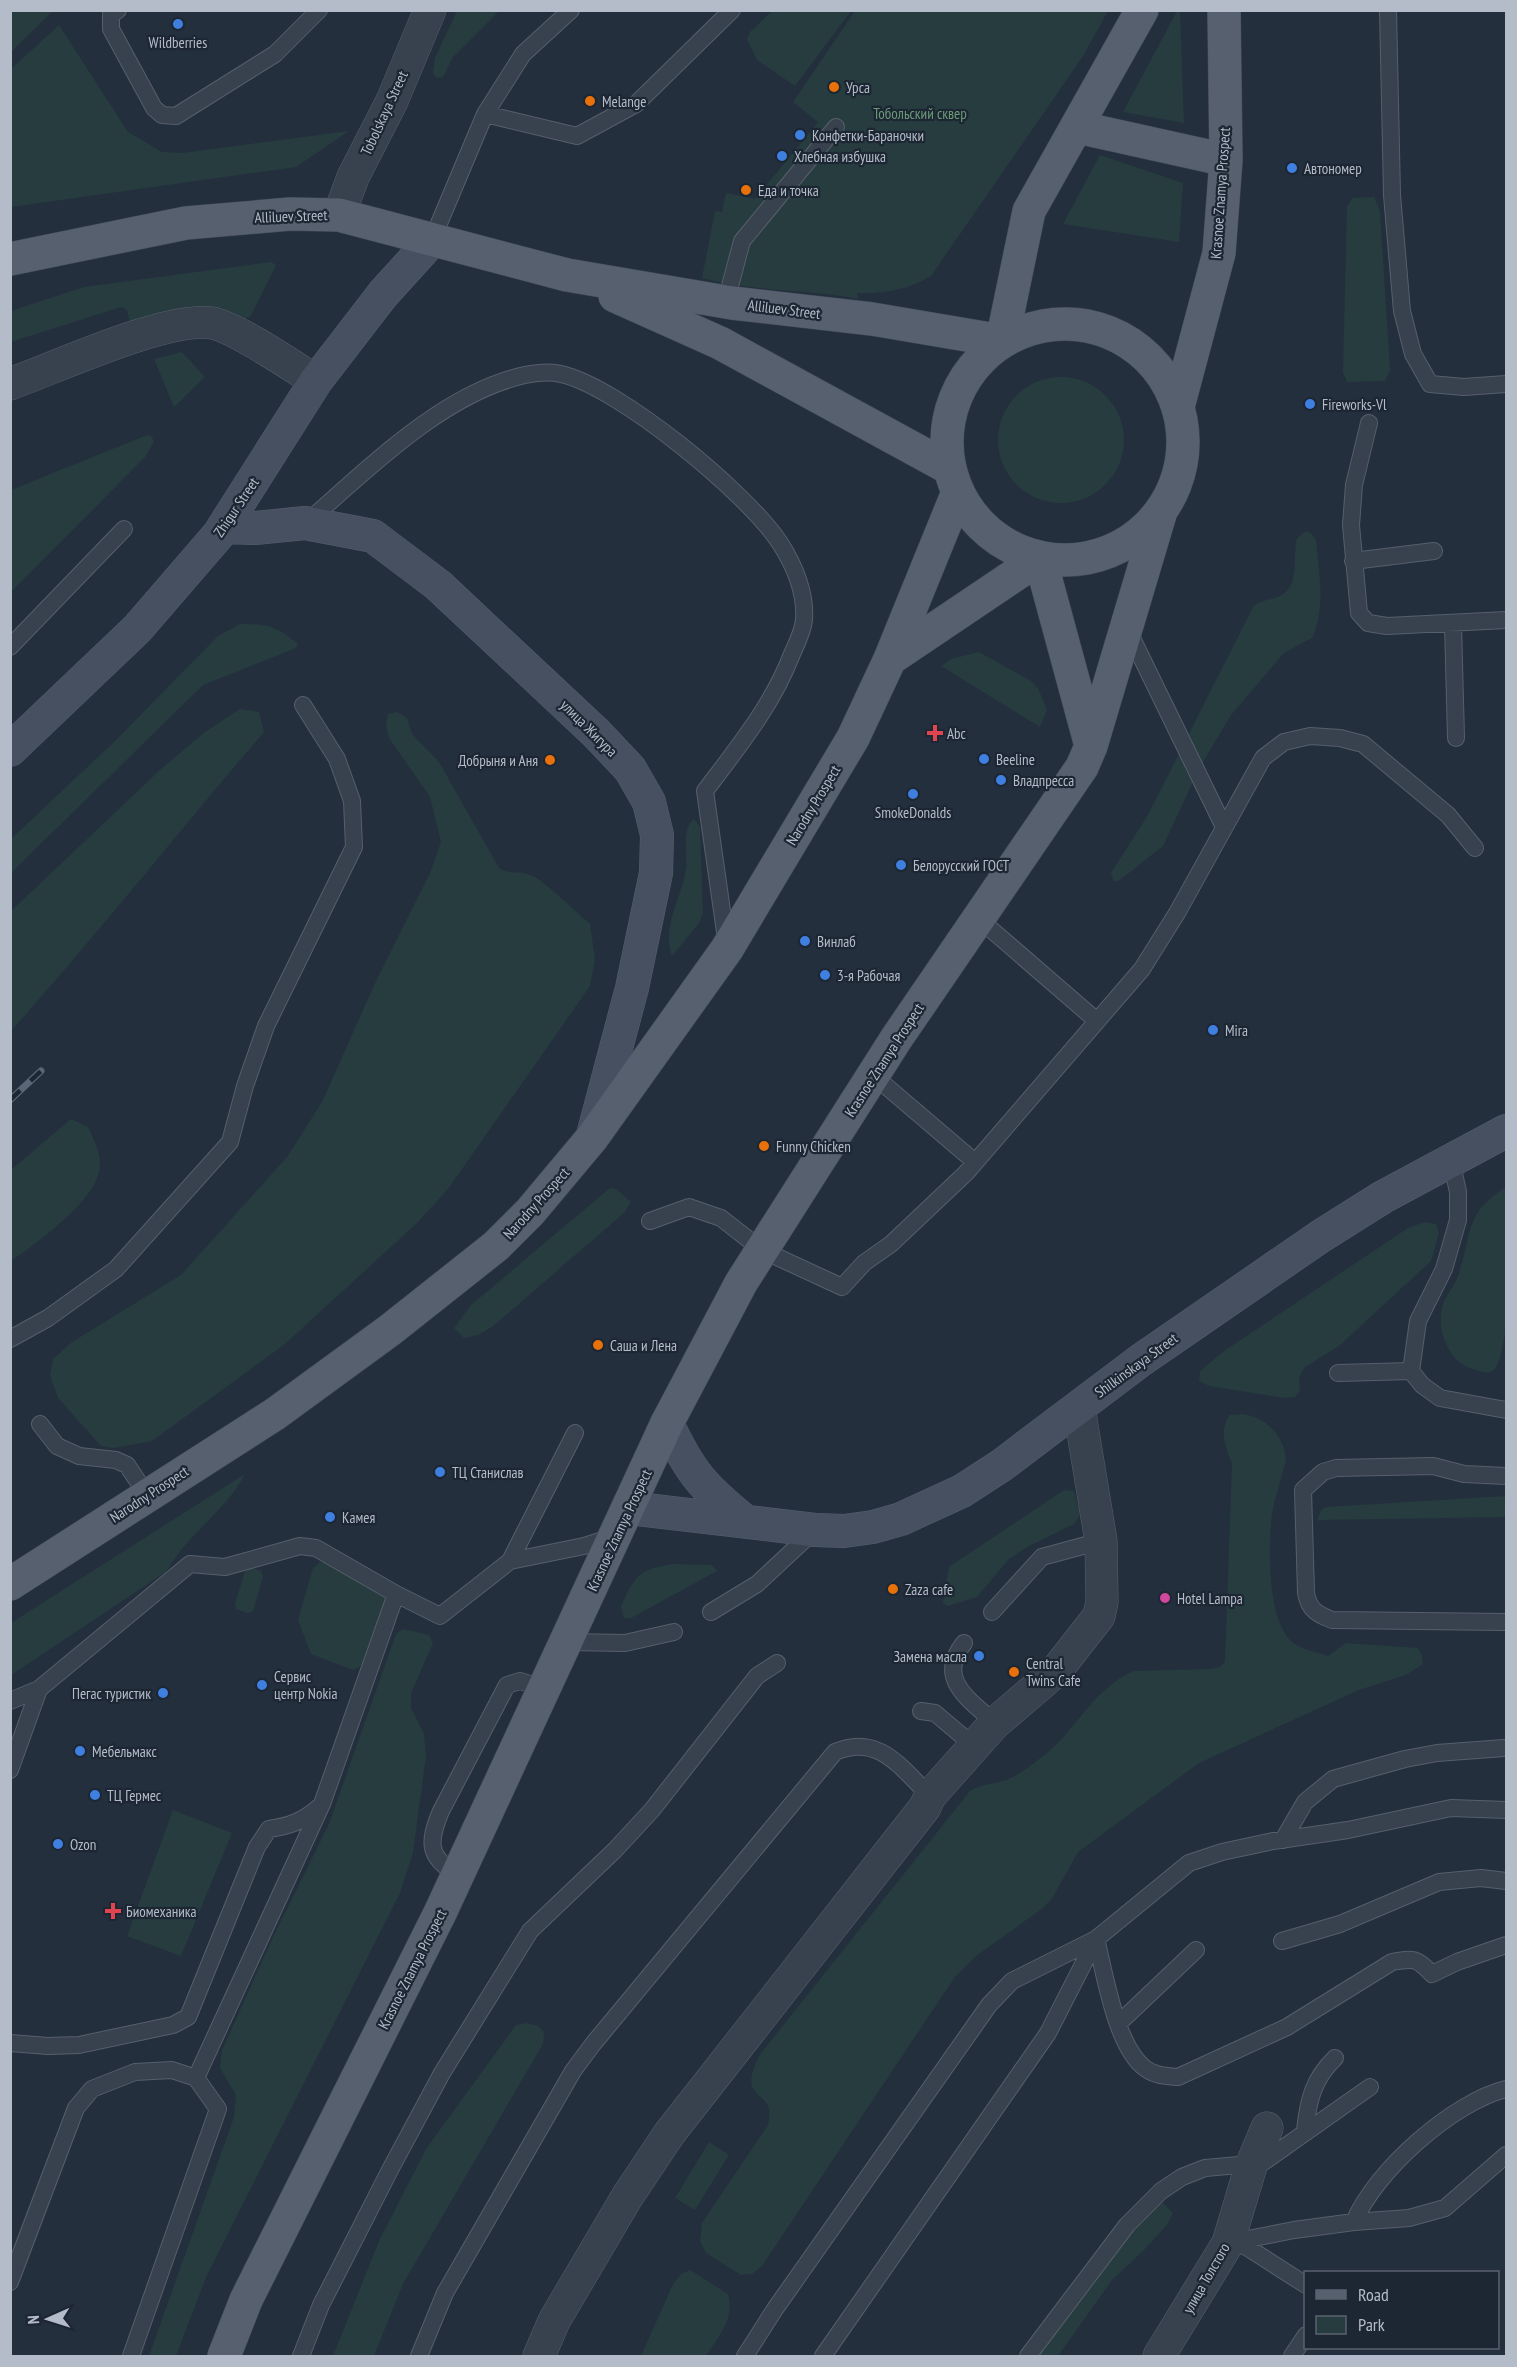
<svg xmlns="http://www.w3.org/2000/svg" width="1517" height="2367" font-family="'PT Sans Narrow',sans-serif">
<rect width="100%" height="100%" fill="#242f3e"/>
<path fill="#263c3f" d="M11,10H53V11L11,52Z
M457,11H499L453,57L443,77L436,78L433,73L435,58Z
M772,11H851L795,86L757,60L747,39L750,32Z
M855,11H1108L1083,56L931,276C909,290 881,294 857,293L858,299C806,289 753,292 702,278L715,211L722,212L726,193L755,199L818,122L793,102Z
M1177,11H1180L1184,123L1123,112Z
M59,25L128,132L162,152L182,153L349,131L296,167L11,207V69Z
M1100,155L1183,183L1179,242L1063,224Z
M1374,197L1380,211L1390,370L1385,381L1347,382L1343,372L1347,206L1353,198Z
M271,262L276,265L250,317L245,318L222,308L130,322L127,310L121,307L11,342V311L84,287Z
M182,352L205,377L174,407L154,359Z
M998 440a63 63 0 1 1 126 0a63 63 0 1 1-126 0Z
M147,435L151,436L154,441L146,456L11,592V490Z
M1306,531L1312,534L1316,540C1319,572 1326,608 1312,638L1284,653L1231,715L1200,767L1163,846L1120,880L1114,882L1111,873L1148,815L1253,607C1261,599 1268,601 1278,597C1301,588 1292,557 1297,538Z
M240,624C268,624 276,626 298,644L296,648L203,685L11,873V839L115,741L218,636Z
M979,652L1031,681L1038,688L1047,710L1040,727L941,666L951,659Z
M240,709L259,712L264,732C179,831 98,934 11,1031V911L161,769L205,732Z
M397,712L407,718L412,734L439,762L499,868C509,875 519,870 531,875C546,882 576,912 590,924L595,959L590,986L448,1189L417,1223L285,1344L152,1441L114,1448L101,1446L58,1398L50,1376L53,1359L72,1342L181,1275L287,1157L322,1102L376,981L430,873L441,842L430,797L389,738L386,726L388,714Z
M694,819L700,827L703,913L699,923L672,956C661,927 682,897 686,869C688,855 681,828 694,819Z
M71,1119L88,1127C94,1140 103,1156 99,1172C92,1203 36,1244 11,1261V1170Z
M1506,1187C1507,1222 1514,1348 1494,1370C1487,1375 1480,1371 1472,1369C1448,1361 1435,1329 1443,1304C1447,1294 1454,1286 1458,1276C1473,1234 1463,1214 1506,1187Z
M610,1188L616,1189L631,1202L624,1213L492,1327L478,1335L464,1338L454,1328L471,1305Z
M1425,1222L1436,1224L1439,1233L1431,1261L1339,1346L1305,1367L1299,1377L1300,1391L1295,1397L1285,1398L1209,1386L1199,1381L1200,1371L1224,1351L1408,1228Z
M1242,1414C1266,1417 1284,1435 1286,1460C1281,1480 1273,1502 1271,1523C1269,1554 1268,1617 1290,1640C1298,1649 1317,1652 1328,1656L1346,1643L1418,1648L1422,1655L1423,1664L1406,1675L1359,1690L1199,1763L1078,1852L1053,1897L1043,1908L976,1956L955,1977L762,2266L752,2274L741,2275L706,2253L700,2241L702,2223L768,2125C778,2085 732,2106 761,2053L970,1791C983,1783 996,1784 1009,1779C1022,1773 1037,1761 1047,1753C1077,1728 1096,1686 1134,1671L1210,1669L1220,1667L1225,1661L1232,1464C1226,1447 1218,1431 1230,1415Z
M245,1474C226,1511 187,1534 167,1571L11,1675V1623Z
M1064,1490L1074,1491L1080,1515L1074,1524L1027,1547L1009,1559L977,1597L948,1606L943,1603L949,1567Z
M1506,1496V1517L1317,1520L1321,1510L1326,1507Z
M320,1562L329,1563L387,1597L362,1666L353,1670L311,1654L298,1620L313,1568Z
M675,1564L712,1565L717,1571L631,1618H624L621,1607C634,1575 641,1568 675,1564Z
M250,1567L261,1571L263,1576L253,1611L248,1613L236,1609L235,1604L245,1571Z
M403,1629L429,1635L433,1643L411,1693V1708L424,1734L426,1756L413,1853L400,1893L207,2275L176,2356H149L234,2117L236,2095L220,2068L222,2050L273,1937L329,1824L396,1634Z
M173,1810L232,1833L181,1956L127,1936Z
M527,2023L538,2026L544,2032L543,2044L403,2284L374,2356H333L379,2241L426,2149L516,2025Z
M709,2142L729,2155L695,2210L675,2198Z
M1163,2203L1173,2213L1167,2225L1143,2251L1112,2280L1058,2356H1035L1109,2255L1156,2205Z
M690,2270L728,2294C735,2319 719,2336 706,2356H641L673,2284L681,2274Z"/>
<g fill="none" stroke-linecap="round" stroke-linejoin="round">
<g stroke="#565f6c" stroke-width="18">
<path id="service" d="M118,10L111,15V29L154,108L162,115L176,116L275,54L319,10
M1388,10L1392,195L1402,311L1413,354L1430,384L1464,387L1506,384
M485,114L523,54L571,10
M432,240L485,114L577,136L636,104L732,10
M732,303L730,286L742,241L836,127
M1369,423L1354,485L1351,525L1359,613L1368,623L1387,626L1506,620
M306,523C368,469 443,393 525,375C535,373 550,371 561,374C619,387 747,493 780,543C794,565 806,593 804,620C803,631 797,643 792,654C772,706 738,747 705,791L727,946
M1353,561L1434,551
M1453,624L1456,738
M1127,628L1224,827
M10,647L124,529
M979,919L1097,1021
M873,1075L975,1162
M1451,1160L1458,1192V1220L1444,1269L1418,1321L1411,1371L1422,1385L1440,1398L1506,1410
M650,1221L689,1207L721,1218L762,1250L842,1287L864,1263L891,1244L966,1173L1142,969L1177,913L1263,758L1284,742L1310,736L1340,738L1363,744L1448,815L1475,848
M10,1339L48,1318L116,1269L230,1142L245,1086L266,1026L354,847L352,801L337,759L303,705
M1338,1373L1411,1371
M40,1424L57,1446L79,1456L116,1460L127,1465L147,1495
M1506,1476L1464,1474L1433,1466L1336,1468L1323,1472L1303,1490L1306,1593C1309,1610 1317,1614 1332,1620L1506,1622
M510,1561L575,1433
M711,1612L757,1584L815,1530
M992,1612L1042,1557L1101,1541
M568,1642L625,1643L674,1632
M964,1643C935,1679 970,1700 995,1723
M10,1701L39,1689L190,1564L225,1567L300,1546L316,1548L396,1594
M921,1711L935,1713L974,1746
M10,1770L39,1689
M1283,1840L1305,1802L1333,1779L1405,1759L1437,1753L1504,1748
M458,1875C427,1857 428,1842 441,1811L507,1685L520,1681L546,1689
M1096,1939C1105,1974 1116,2048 1146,2069C1156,2076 1166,2076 1178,2077L1287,2027L1392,1962C1414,1958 1417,1958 1432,1974L1457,1962L1506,1945
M1282,1941L1340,1924L1439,1882L1481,1878L1506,1881
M1119,2023L1196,1950
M10,2043L48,2046L79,2045L173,2025L188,2017L257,1847L269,1829C290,1826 303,1821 319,1807
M1305,2131C1308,2101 1313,2079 1335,2058
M1354,2222L1409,2218L1445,2208L1506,2155
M1228,2243L1294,2230L1354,2222C1375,2171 1453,2102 1506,2089
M1231,2244L1245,2246L1306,2285
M10,2282L76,2108L92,2089L135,2072L172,2070L196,2078L322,1804L396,1594L440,1616L510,1561L584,1546L615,1536
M131,2356L218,2109L196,2078
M301,2356L321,2305L391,2168L442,2073L530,1931L615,1850L652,1810L757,1676L777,1663
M419,2356L445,2293L573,2071L593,2044L835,1752C879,1733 901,1768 930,1796
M745,2356L775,2309L989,2005L1012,1981L1096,1939L1189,1863L1222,1852L1273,1841L1348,1830L1451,1808L1506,1810
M823,2356L1048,2033L1096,1939
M1028,2356L1127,2225L1161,2191L1182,2177L1205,2168L1262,2163L1370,2087
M1292,2356L1306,2335"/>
</g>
<g stroke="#565f6c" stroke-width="33">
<path id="minor" d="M339,215L353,177L392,101L430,10
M10,384C57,367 167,316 212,323C235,327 294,367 316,381
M539,2356L554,2321L627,2197L669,2134L925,1807L930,1796L994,1724L1056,1671L1099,1616L1102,1602L1101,1541L1079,1408
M1159,2356L1228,2243L1251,2166L1267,2128"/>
</g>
<g stroke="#565f6c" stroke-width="34">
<path id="secondary" d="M224,527L255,528L305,523L373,536L438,585L596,733L630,769L649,802L657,835L656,873L632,988L593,1135
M10,750L137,629L219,534L316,381L383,294L432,240
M667,1423C690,1473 704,1488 746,1522
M629,1508L815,1530L844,1531L873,1527L901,1519L962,1491L1002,1465L1141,1360L1321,1236L1383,1197L1506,1131"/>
</g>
<g stroke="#414a57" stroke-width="34">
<path id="primary" d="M1077,127L1226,160
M10,259L186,223L290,214L339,215L567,275L732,303L872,319L1002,341
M615,296L720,343L949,468
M947 442a118 118 0 1 1 236 0a118 118 0 1 1-236 0Z
M1002,341L1029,211L1142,10
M1178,407L1219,253L1226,160L1224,10
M1040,558L1091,746
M890,659L1040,558
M10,1584L275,1414L390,1330L496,1246L530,1212L592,1138L727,949L853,738L890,659L958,492
M224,2356L246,2300L440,1913L667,1423L741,1283L896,1039L1082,767L1091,746L1161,511"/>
</g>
<use href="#service" stroke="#38414e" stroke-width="16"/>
<use href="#minor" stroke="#38414e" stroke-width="32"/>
<use href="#secondary" stroke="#465061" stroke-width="33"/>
<use href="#primary" stroke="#56606e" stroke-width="33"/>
<g stroke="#5a6575" stroke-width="7">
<path id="rail" d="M10,1100L41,1071"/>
</g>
<use href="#rail" stroke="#1d2633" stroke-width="4.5" stroke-dasharray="14" stroke-linecap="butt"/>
</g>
<g fill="#3f7fe0" stroke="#1d2633" stroke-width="2">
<circle cx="178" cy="24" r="6"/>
<circle cx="800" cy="135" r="6"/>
<circle cx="782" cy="156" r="6"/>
<circle cx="1292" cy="168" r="6"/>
<circle cx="1310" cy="404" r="6"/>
<circle cx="984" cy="759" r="6"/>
<circle cx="1001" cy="780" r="6"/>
<circle cx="913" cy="794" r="6"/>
<circle cx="901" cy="865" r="6"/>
<circle cx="805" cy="941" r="6"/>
<circle cx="825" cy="975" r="6"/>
<circle cx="1213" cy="1030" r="6"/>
<circle cx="440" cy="1472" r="6"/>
<circle cx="330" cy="1517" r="6"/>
<circle cx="979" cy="1656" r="6"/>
<circle cx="262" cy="1685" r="6"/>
<circle cx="163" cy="1693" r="6"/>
<circle cx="80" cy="1751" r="6"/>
<circle cx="95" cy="1795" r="6"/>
<circle cx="58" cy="1844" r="6"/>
</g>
<g fill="#e8710a" stroke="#1d2633" stroke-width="2">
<circle cx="834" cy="87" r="6"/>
<circle cx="590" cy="101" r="6"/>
<circle cx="746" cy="190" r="6"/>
<circle cx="550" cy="760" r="6"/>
<circle cx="764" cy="1146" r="6"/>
<circle cx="598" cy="1345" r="6"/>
<circle cx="893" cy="1589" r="6"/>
<circle cx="1014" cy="1672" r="6"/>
</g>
<g fill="#e0444e" stroke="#1d2633" stroke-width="2">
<path d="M932 724h6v6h6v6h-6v6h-6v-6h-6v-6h6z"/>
<path d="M110 1902h6v6h6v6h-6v6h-6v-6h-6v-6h6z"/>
</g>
<circle fill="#d1479c" stroke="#1d2633" stroke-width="2" cx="1165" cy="1598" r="6"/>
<g text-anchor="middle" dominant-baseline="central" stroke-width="4.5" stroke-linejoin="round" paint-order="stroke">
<g font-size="15" fill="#b4bcc9" stroke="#1d2633" text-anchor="start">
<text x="178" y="42" text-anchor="middle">Wildberries</text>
<text x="846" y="87">Урса</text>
<text x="602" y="101">Melange</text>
<text x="812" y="135">Конфетки-Бараночки</text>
<text x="794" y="156">Хлебная избушка</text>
<text x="1304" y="168">Автономер</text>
<text x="758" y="190">Еда и точка</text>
<text x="1322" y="404">Fireworks-Vl</text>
<text x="947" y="733">Abc</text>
<text x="996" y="759">Beeline</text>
<text x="538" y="760" text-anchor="end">Добрыня и Аня</text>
<text x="1013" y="780">Владпресса</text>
<text x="913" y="812" text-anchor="middle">SmokeDonalds</text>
<text x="913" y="865">Белорусский ГОСТ</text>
<text x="817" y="941">Винлаб</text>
<text x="837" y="975">3-я Рабочая</text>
<text x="1225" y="1030">Mira</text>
<text x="776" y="1146">Funny Chicken</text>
<text x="610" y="1345">Саша и Лена</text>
<text x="452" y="1472">ТЦ Станислав</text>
<text x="342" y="1517">Камея</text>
<text x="905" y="1589">Zaza cafe</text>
<text x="1177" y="1598">Hotel Lampa</text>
<text x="967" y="1656" text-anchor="end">Замена масла</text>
<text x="1026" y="1663">Central<tspan x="1026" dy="17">Twins Cafe</tspan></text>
<text x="274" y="1676">Сервис<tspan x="274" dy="17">центр Nokia</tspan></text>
<text x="151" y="1693" text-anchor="end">Пегас туристик</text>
<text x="92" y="1751">Мебельмакс</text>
<text x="107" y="1795">ТЦ Гермес</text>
<text x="70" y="1844">Ozon</text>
<text x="126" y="1911">Биомеханика</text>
</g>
<g font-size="15" fill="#b4bcc9" stroke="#1d2633">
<text transform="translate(384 113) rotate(-65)">Tobolskaya Street</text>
<text transform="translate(1220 193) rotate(-86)">Krasnoe Znamya Prospect</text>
<text transform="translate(291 216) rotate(-2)">Alliluev Street</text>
<text transform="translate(784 309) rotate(7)">Alliluev Street</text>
<text transform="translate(236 507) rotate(-56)">Zhigur Street</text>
<text transform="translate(589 728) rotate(45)">улица Жигура</text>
<text transform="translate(813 805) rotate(-59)">Narodny Prospect</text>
<text transform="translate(884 1060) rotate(-57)">Krasnoe Znamya Prospect</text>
<text transform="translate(536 1203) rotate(-48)">Narodny Prospect</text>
<text transform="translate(1136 1365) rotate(-36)">Shilkinskaya Street</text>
<text transform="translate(149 1494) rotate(-33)">Narodny Prospect</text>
<text transform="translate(619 1530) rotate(-65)">Krasnoe Znamya Prospect</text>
<text transform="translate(412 1969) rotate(-63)">Krasnoe Znamya Prospect</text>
<text transform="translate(1206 2278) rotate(-60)">улица Толстого</text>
</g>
<g font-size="15" fill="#6b9a76" stroke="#1d2633">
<text x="920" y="113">Тобольский сквер</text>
</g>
</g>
<rect width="1517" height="2367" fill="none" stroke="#b4bcc9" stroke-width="24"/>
<rect x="1304" y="2271" width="195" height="78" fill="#1d2633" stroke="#59626f" stroke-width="1.5"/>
<rect x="1316" y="2290" width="30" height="9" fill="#56606e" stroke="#59626f" stroke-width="1.5"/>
<text x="1358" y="2301" font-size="18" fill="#b4bcc9">Road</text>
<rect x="1316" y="2316" width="30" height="18" fill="#263c3f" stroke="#59626f" stroke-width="1.5"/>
<text x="1358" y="2331" font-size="18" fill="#b4bcc9">Park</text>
<g transform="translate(48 2319) rotate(267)" stroke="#1d2633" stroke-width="4.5" paint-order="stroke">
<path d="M0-4.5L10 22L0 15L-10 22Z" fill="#b4bcc9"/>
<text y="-9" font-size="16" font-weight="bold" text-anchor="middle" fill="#b4bcc9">N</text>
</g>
</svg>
